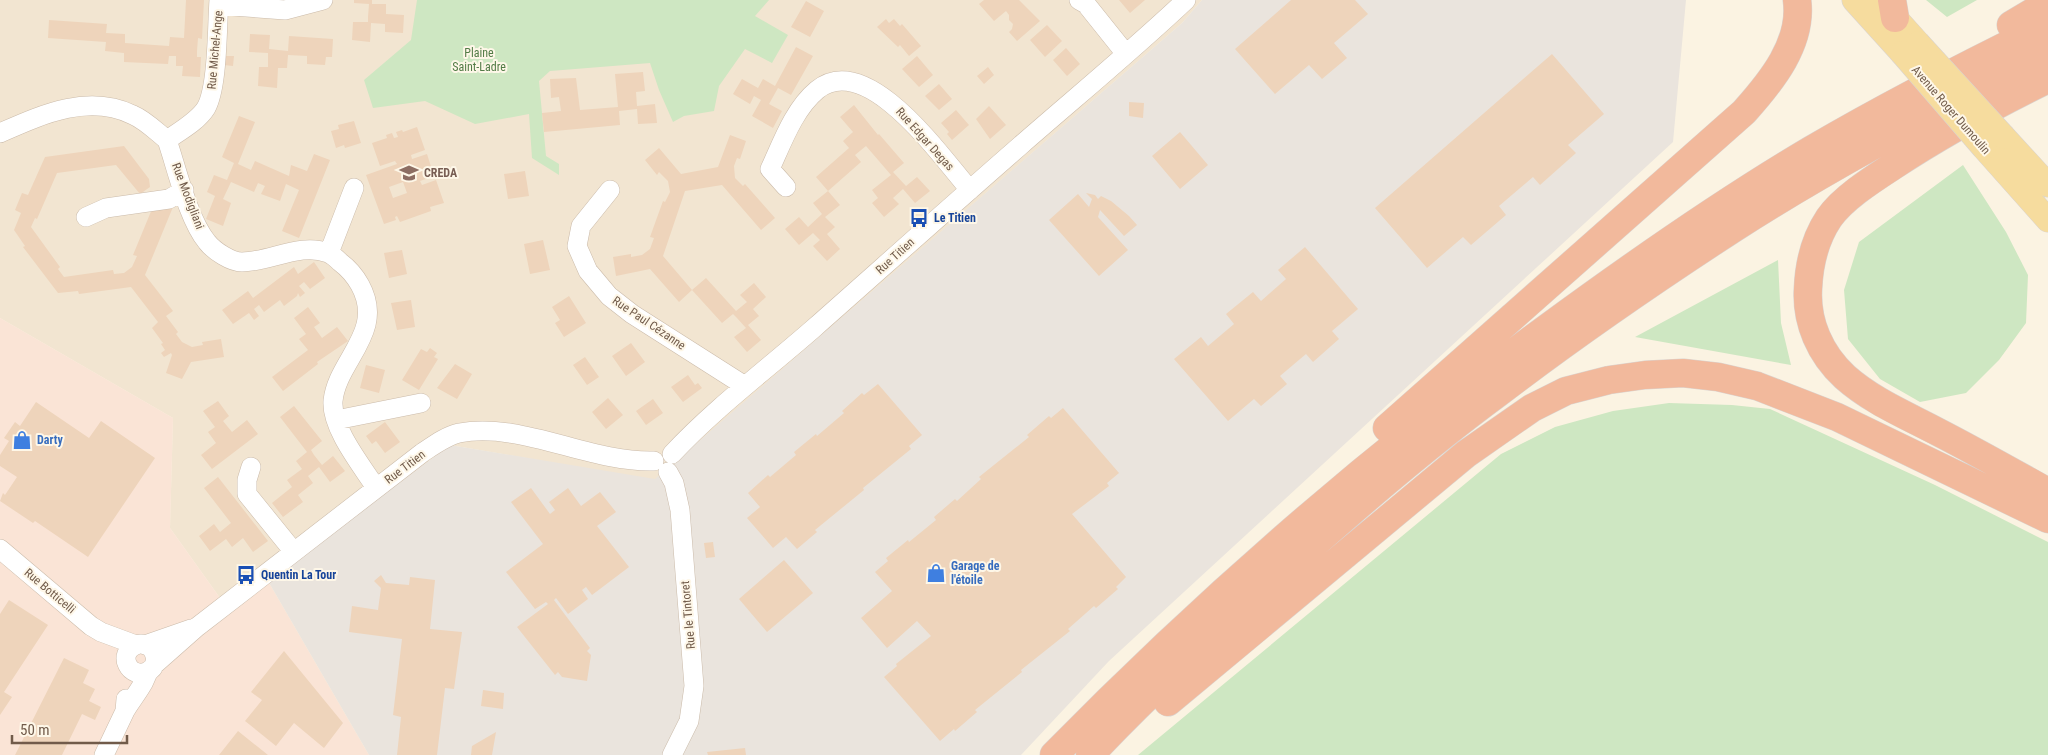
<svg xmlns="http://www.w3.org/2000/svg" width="2048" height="755" font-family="'Roboto Condensed',sans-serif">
<rect width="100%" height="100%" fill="#fbf3e2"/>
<path fill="#f2e5d1" d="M0,0H1202L1182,23L655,480L450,445L230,612L170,528L173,418L0,318Z"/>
<path fill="#fae4d6" d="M0,318L173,418L170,528L230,612L268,581L369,755H0Z"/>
<path fill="#eae4dd" d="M1202,0H1686L1673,142L1109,661L1021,755H369L268,581L450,445L655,479L1182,23Z"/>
<path fill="#cee7c2" d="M417,0H769L755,16L788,35L772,63L745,49L719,86L714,111L684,116L673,122L659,90L650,63L550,71L539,81L546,156L559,164V175L532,158L529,114L475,124L425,101L373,108L364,80L411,40Z
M1926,0H1977L1947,17Z
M1963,165L2006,232L2028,275L2026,323L1999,360L1966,393L1920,402L1880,379L1848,339L1844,290L1859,242Z
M1778,260L1781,323L1791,365L1635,337Z
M1669,403L1732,405L1770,409L1935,485L2048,542V755H1138L1501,454L1555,427L1613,411Z"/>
<path fill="#eed4bb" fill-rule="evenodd" d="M186,0H204L202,39L198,38L197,51V57H201L200,77L182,76L183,66H176V56H169L168,64L124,62V53L105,51L106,42L48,38L49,20L107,24L106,33L125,34V43L169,46L170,37L184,38Z
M354,0H372V4H386V14L404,15L403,33L385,32V24L371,23L370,42L352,40L353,22H368V17L369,4L354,3Z
M984,0H1019L1040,21L1017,41L1009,32L1012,29L1013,24L1009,20V15L1006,11L994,21L979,4Z
M1119,0H1145L1130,13Z
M1291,0H1355L1368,14L1334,43L1347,58L1322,79L1309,65L1275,94L1235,49Z
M806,1L824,11L810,37L791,27Z
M886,19L889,23L894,19L900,26L902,24L921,46L909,56L900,45L898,47L877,27Z
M1047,25L1062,41L1045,57L1030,40Z
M250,34L270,35L269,49L288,51L289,36L333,39L332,57H326L325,65L307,64V56L288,55L287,68H278L277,88L258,86L259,67H268V53L249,52Z
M796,47L813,56L791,95L778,88L769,104L782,111L773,128L752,116L761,100L754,96L750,104L733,94L742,79L758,88L763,79L775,86Z
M1066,48L1080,64L1067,76L1053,60Z
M1552,54L1604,114L1568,145L1576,153L1540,185L1533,177L1499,206L1506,215L1471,245L1463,237L1427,268L1375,208Z
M224,56H234L233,66L224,65Z
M917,56L933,75L919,87L902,69Z
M988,67L994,75L984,84L977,76Z
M643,72L645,91L636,92L637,106L655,104L657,123L638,124L637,109L619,111L620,125L544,132L542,113L561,111L559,97L551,98L550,79L576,78L580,110L618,107L615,74Z
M939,84L952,99L939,110L925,96Z
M1129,102L1144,103L1143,118L1129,116Z
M854,105L878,135L879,134L904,163L893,172L906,186L917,177L930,191L915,203L903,189L893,198L899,204L884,217L872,203L878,198L872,190L891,175L866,146L855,155L861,162L828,191L816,177L849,148L843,141L853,132L840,117Z
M989,106L1006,125L990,139L976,119Z
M956,110L969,125L952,140L947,134L949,132L941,123Z
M239,116L255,122L238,164L251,170L255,161L289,176L291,165L307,171L314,154L330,160L299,238L282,231L299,190L286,184L280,201L261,194L265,186L258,183L254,192L231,182L223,199L231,203L223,226L206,219L215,196L207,192L214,175L227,180L234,163L222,157Z
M354,121L361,143L345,148L344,145L336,148L331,131L339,129L338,125Z
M417,127L425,150L411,155L412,159L427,154L434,176L420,181L422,185L436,180L444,203L430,207L431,211L400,222L397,216L395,217L396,220L384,224L366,175L397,164L395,161L380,166L372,143L387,138L386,135L392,133L394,138L398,137L396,132L402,130L403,132ZM403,182L407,193L393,198L389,187Z
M1180,132L1208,165L1180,189L1152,156Z
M730,135L746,141L740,159L737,158L734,166L735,178L743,186L745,184L775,218L761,230L722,185L685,191L663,256L692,290L679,302L650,269L616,276L613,257L631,254V257L642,255L650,249L654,238L650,237L663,201L665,202L670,192L668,181L659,172L657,175L645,160L659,148L681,174L718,167Z
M124,146L149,179L150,187L140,194L116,165L57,173L37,219L35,218L31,227L60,267L58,269L64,277L113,270L114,274L124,273L132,267L137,256L133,255L152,209L173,207L145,275L173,311L166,316L178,332L176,334L182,342L192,347L203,345L202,342L221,339L224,357L191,362L182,379L166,373L172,355L171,353L164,357L161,353L165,350L161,344L163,343L152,328L158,322L131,287L79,294L78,291L58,293L23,247L25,246L14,230L21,213L15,210L22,193L28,195L45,157Z
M525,171L529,196L508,199L504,174Z
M828,191L840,205L825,217L835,227L827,234L840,249L827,261L813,246L820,240L813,233L799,245L785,229L799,217L808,227L822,214L813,203Z
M1086,193L1095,195L1098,199L1101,196L1111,201L1129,216L1137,225L1124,236L1100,210L1098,217L1128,250L1099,276L1049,220L1078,194L1089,207L1092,199Z
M543,240L550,270L530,274L524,244Z
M1305,247L1358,309L1332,331L1339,339L1313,362L1306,354L1280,376L1287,384L1261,406L1254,399L1228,421L1174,359L1201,337L1208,346L1234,324L1226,314L1253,292L1261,301L1286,279L1278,270Z
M402,250L407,274L389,278L384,253Z
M314,262L325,278L310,289L304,282L299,286L305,293L300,297L298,293L297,296L284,306L280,300L264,312L259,305L254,309L259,316L254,320L249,313L233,324L222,310L248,291L253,298L294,267L298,274Z
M706,278L736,311L747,302L740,295L754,283L766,297L753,309L759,316L748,325L761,340L747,352L734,337L746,328L737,318L733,314L722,323L692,290Z
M569,296L586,323L564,337L555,323L560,320L552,307Z
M411,300L415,327L397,330L391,303Z
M308,307L320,323L314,327L322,338L337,327L348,341L317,362L318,364L283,391L272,377L308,350L299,339L306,334L294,318Z
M631,343L645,362L626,376L612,356Z
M430,348L437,353L434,357L438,359L419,390L402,380L421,349L427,352Z
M585,357L599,377L587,385L573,365Z
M455,364L472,374L457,399L437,388Z
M366,365L385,370L379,393L360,388Z
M688,375L695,385L698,383L702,388L683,402L671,387Z
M878,384L922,435L909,446L911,449L863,488L864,490L815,530L817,532L797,549L786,537L773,548L747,518L760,507L748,493L768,475L770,477L796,455L794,452L816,434L817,436L844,413L842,411L862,393L864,395Z
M608,398L623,415L606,429L592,412Z
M653,399L663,413L646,425L636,411Z
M218,401L229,416L223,421L232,432L247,420L258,434L212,469L201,455L216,443L208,432L215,427L203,411Z
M36,402L89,438L101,421L155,458L88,557L35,521L33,523L0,501L3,493L5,495L17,477L0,466V455L9,441L4,438L15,422L20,426Z
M294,406L322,441L311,450L314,455L322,465L333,456L345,471L330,482L319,467L308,476L313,483L298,495L303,502L283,517L272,503L292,487L287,480L302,469L296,461L307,452L280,417Z
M1063,408L1119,473L1107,483L1109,486L1072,514L1126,577L1116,587L1118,589L1096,608L1094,606L1068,629L1070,631L1021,670L1022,672L975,710L977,712L955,731L954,729L940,741L884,677L897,666L896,664L931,636L917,621L887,648L861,618L892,591L875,572L888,561L886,558L908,540L909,542L936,520L934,517L955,499L957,501L981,479L979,477L1029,437L1027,435L1049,416L1051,418Z
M385,422L400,442L385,453L376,441L372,444L366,436Z
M218,477L268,541L253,552L243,538L232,547L226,539L210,551L199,536L214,524L220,532L231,523L204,488Z
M531,488L550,514L555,510L549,502L568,488L581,506L600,492L616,512L597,526L629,567L592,595L586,587L582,590L588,599L568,614L556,598L554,600L590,648L587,651L591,655L587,681L562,677L558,672L555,675L517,627L548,604L546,602L535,609L506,572L543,544L511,502Z
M713,542L715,557L706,558L704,543Z
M784,560L813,593L767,632L739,599Z
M381,575L386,583L409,585L410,577L435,580L430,629L462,632L454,689L445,688L437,755H397L401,717L393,715L402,639L349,632L352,606L378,610L381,588L374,581Z
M9,600L48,625L4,692L12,697L0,715V614Z
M284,651L343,723L324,748L294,723L276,746L245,721L262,700L251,692Z
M64,658L89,670L83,683L95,689L89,701L101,707L95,720L82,714L62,755H15Z
M483,690L504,693L503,709L481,706Z
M238,731L268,755H219Z
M496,732L492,755H471L472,746Z
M745,748L746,755H708L707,752Z"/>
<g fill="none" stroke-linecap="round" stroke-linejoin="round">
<g stroke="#cbbbaa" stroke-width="20">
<path id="minor" d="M1079,0L1086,4L1126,54
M219,5L285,10L323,0
M0,133C41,115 88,93 133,115C145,120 157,132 167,140
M167,140C177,169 188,219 207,242C214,251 231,262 242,262C270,262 301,242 328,253C333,255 337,259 340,262C348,268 355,276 360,285C386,332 337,360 333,401C331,428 362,466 376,488
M167,140C180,131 198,121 206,108C218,87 217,26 219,0
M786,187L770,169C782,143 794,109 817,90C867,49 942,158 970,190
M610,190L581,226L577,246L588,271L609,296L632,314L745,386
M86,217L106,208L169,199L184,190
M329,253L354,188
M336,420L421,403
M672,454C715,408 766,370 814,328C883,267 951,206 1021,145C1076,97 1133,50 1186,0
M251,467L247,480V494L294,552
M668,472L674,483L680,510L694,686L689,721L672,755
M0,549L91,626L101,632L136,645
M145,645L191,629
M154,665L197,627L422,453C434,445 446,436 459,433C521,421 590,463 654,461
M125,711C130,702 137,694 142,685C145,681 146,675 149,671C152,667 152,671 154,665C157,659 155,652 150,647C146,644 140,643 136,645C116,653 129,681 149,671
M104,755L125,711L126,699"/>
</g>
<g stroke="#dad4d0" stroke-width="25">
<path id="major" d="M1854,0L1902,53
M1882,3L1918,43
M2004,137L2048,185
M1984,148L2048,220"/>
</g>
<g stroke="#dad4d0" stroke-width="29">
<path id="highway" d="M1892,0L1895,18
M2011,25L2048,3
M2048,79C1995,105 1943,133 1893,166C1873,179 1843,198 1829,218C1815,239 1809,264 1808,289C1806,322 1820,354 1845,377C1872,401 1906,415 1938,432C1975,451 2012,472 2048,492
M1387,428L1744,112C1771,82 1803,43 1797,0
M1168,702L1466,454L1532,408L1566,391L1609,380L1645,375L1683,373L1718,377L1757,386L1837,417L2048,519
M1054,755C1206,600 1368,459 1543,331C1630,267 1718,205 1811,150C1888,105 1968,64 2048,25
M1090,755C1146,695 1207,640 1268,585C1342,519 1418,452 1498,393C1574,335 1654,280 1734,228C1835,163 1942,108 2048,52"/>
</g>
<use href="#minor" stroke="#fff" stroke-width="19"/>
<use href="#major" stroke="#f6dc9e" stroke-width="24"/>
<use href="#highway" stroke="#f2b99c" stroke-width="28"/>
<g stroke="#dad4d0" stroke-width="25" stroke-linecap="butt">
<path id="major-bridge" d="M1918,43L2004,137
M1902,53L1984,148"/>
</g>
<use href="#major-bridge" stroke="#f6dc9e" stroke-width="24"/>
</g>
<defs>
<g id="school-bare" transform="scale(1.5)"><path d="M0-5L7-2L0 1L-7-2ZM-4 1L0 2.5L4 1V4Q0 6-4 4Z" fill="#8d6e63" stroke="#fef7e8" stroke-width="2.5" paint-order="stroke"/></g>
<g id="bus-bare" transform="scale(1.5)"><path d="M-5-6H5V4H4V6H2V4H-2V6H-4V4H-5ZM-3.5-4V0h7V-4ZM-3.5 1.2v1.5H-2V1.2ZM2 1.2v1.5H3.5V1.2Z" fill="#1a4fb4" stroke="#fef7e8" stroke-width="2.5" paint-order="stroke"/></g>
<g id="shop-bare" transform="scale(1.5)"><path d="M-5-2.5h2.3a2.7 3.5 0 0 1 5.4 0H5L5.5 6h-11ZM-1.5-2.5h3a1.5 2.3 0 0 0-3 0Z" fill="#3f7fe0" stroke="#fef7e8" stroke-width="2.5" paint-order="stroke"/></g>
</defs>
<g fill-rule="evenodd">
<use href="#school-bare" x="409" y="173"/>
<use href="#bus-bare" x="919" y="218"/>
<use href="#shop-bare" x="22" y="440"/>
<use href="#shop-bare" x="936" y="573"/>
<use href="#bus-bare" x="246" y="575"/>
</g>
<g text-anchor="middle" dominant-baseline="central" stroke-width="4" stroke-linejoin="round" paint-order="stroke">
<g font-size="12" fill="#715b4a" stroke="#fef7e8">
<text transform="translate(215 50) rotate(-85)">Rue Michel-Ange</text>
<text transform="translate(1951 110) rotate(49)">Avenue Roger Dumoulin</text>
<text transform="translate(925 139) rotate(48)">Rue Edgar Degas</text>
<text transform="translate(188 196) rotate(69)">Rue Modigliani</text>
<text transform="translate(895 256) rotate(-42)">Rue Titien</text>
<text transform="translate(649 323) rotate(34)">Rue Paul Cézanne</text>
<text transform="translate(405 467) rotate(-37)">Rue Titien</text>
<text transform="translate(50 591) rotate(40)">Rue Botticelli</text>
<text transform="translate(688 615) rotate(-95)">Rue le Tintoret</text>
</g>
<g font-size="12" fill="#527b46" stroke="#fef7e8">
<text x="479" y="53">Plaine<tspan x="479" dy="14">Saint-Ladre</tspan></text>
</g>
<g font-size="12" font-weight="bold" fill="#785e54" stroke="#fef7e8" text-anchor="start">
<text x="424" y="173">CREDA</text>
</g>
<g font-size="12" font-weight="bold" fill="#164399" stroke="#fef7e8" text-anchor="start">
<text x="934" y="218">Le Titien</text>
<text x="261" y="575">Quentin La Tour</text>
</g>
<g font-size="12" font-weight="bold" fill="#366cbe" stroke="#fef7e8" text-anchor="start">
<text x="37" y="440">Darty</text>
<text x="951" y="566">Garage de<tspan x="951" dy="14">l'étoile</tspan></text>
</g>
</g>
<path d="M12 735v8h115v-8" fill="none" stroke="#715b4a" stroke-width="2.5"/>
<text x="20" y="735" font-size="15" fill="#715b4a" stroke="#fef7e8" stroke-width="4" paint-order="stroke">50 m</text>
</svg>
